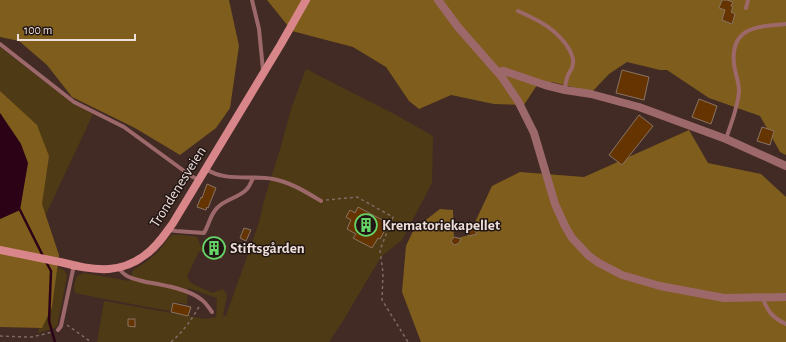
<svg xmlns="http://www.w3.org/2000/svg" width="786" height="342" font-family="'Alegreya Sans',sans-serif">
<rect width="100%" height="100%" fill="#412b24"/>
<path fill="#4e3a14" d="M0,47L72,103L93,114L33,242L0,237Z
M306,69L396,115L433,136L432,183L402,240L382,256L370,275L343,321L329,342H97L104,301L205,319L216,317L217,298L188,288L187,304L173,302L170,311L105,299L75,293C73,286 75,282 77,276L84,273L129,281L133,270C144,264 154,257 162,247C165,243 168,237 172,235C178,234 192,236 197,237L202,249L198,253L187,277L191,283L212,293L223,289L227,295L223,316H226C234,292 243,269 251,245C256,232 261,218 263,204L281,146L291,109Z
M51,266C59,268 65,268 67,276L57,327L38,333Z"/>
<path fill="#7f5d1c" d="M0,0H229L239,46L230,108L216,128L180,155L135,128L72,97L47,65L19,41L0,37Z
M267,0H786V155L780,152L760,116L709,98L667,70H660L627,62L609,74L592,92L552,82H539L524,105L494,104L451,95L419,109L409,101L386,67L353,47L292,31Z
M0,91L37,125L49,156L42,204L59,255L52,307L42,328L0,327V219L20,210L21,144L0,113Z
M689,130L708,163L761,174L786,197V342H421L402,292L406,246L414,229L440,209L453,210L454,239L469,235L492,186L520,172L584,177Z"/>
<path fill="#2b0216" d="M0,113L21,144L28,163L20,210L0,219Z"/>
<g fill="none" stroke-linecap="round" stroke-linejoin="round">
<path stroke="#2b0216" stroke-width="2.5" d="M20,210L43,256
M45,260L51,271L49,321L55,342"/>
</g>
<path fill="#653400" stroke="#897464" d="M722,0H727L733,2L731,6L733,7L731,12L735,14L732,24L722,20L725,10L719,8Z
M622,70L649,77L644,100L616,93Z
M699,99L717,106L711,124L692,117Z
M639,115L653,126L622,165L609,155Z
M762,127L774,131L770,145L757,141Z
M207,184L216,188L208,208L207,207L206,210L197,207L201,197L202,198Z
M358,207L386,222L383,229L385,230L380,239L378,238L372,248L353,238L356,234L347,229L351,220L346,217L350,210L355,213Z
M466,222L470,224L477,234L469,236L463,228V224Z
M244,228L251,230L246,241L240,238Z
M455,237L461,239L459,243L455,245L453,244L451,241L453,238Z
M208,239L226,246L221,258L202,251Z
M173,303L191,307L188,316L171,312Z
M128,319H135V327L128,326Z"/>
<g fill="none" stroke-linecap="round" stroke-linejoin="round">
<path stroke="#7f6b65" stroke-width="1.5" stroke-dasharray="3 3" stroke-linecap="butt" d="M326,200L357,197L393,217L380,250L383,273L382,300L408,342
M67,325L91,342
M0,336L24,337H32L53,332
M171,342C183,332 192,319 200,305"/>
<path stroke="#9d686a" stroke-width="4" d="M252,0L259,29L263,70
M746,8L748,0
M518,11C538,20 557,29 569,49C571,53 574,58 573,63C573,68 570,71 568,75C566,80 565,85 565,90
M0,44L74,102L124,127L191,176L199,180
M726,139C731,123 738,108 739,91C739,82 735,73 734,64C730,27 758,26 786,24
M206,169C225,182 251,175 273,179C290,182 306,192 321,201
M169,230L176,231L204,233C209,225 210,215 217,208C225,199 239,198 247,189C250,186 251,182 253,178
M119,268C125,278 135,279 146,282C163,285 189,289 202,300C206,303 209,308 212,312
M762,297C768,311 771,317 786,324
M58,330L61,326L74,265"/>
<path stroke="#9d686a" stroke-width="8" d="M438,0L458,27L501,76L518,101L534,133L555,204L565,226L572,238L589,256L599,263L622,275L660,286L724,298L786,297
M498,72L504,71L545,85L565,90L591,94L639,107L726,139L786,166"/>
<path stroke="#d9868a" stroke-width="8" d="M0,250C20,254 40,258 60,262C76,266 92,270 109,269C122,268 135,263 145,255C157,247 165,234 173,223L281,44L306,0"/>
</g>
<defs>
<g id="building-ring" transform="scale(1.15)"><circle r="9.5" fill="#211613" stroke="#66d467" stroke-width="1.5"/><path d="M-4-6H4V6H1V3H-1V6H-4ZM-2.5-4.3h1.7v1.8h-1.7ZM.8-4.3h1.7v1.8H.8ZM-2.5-1h1.7V.8h-1.7ZM.8-1h1.7V.8H.8Z" fill="#66d467"/></g>
</defs>
<g fill-rule="evenodd">
<use href="#building-ring" x="366" y="225"/>
<use href="#building-ring" x="214" y="248"/>
</g>
<g text-anchor="middle" dominant-baseline="central" stroke-width="3" stroke-linejoin="round" paint-order="stroke">
<g font-size="15" fill="#eededa" stroke="#211613">
<text transform="translate(178 187) rotate(-58)">Trondenesveien</text>
</g>
<g font-size="15" font-weight="bold" fill="#eededa" stroke="#211613" text-anchor="start">
<text x="382" y="225">Krematoriekapellet</text>
<text x="230" y="248">Stiftsgården</text>
</g>
</g>
<path d="M18 34v6h117v-6" fill="none" stroke="#eededa" stroke-width="2"/>
<text x="24" y="34" font-size="12" fill="#eededa" stroke="#211613" stroke-width="3" paint-order="stroke">100 m</text>
</svg>
